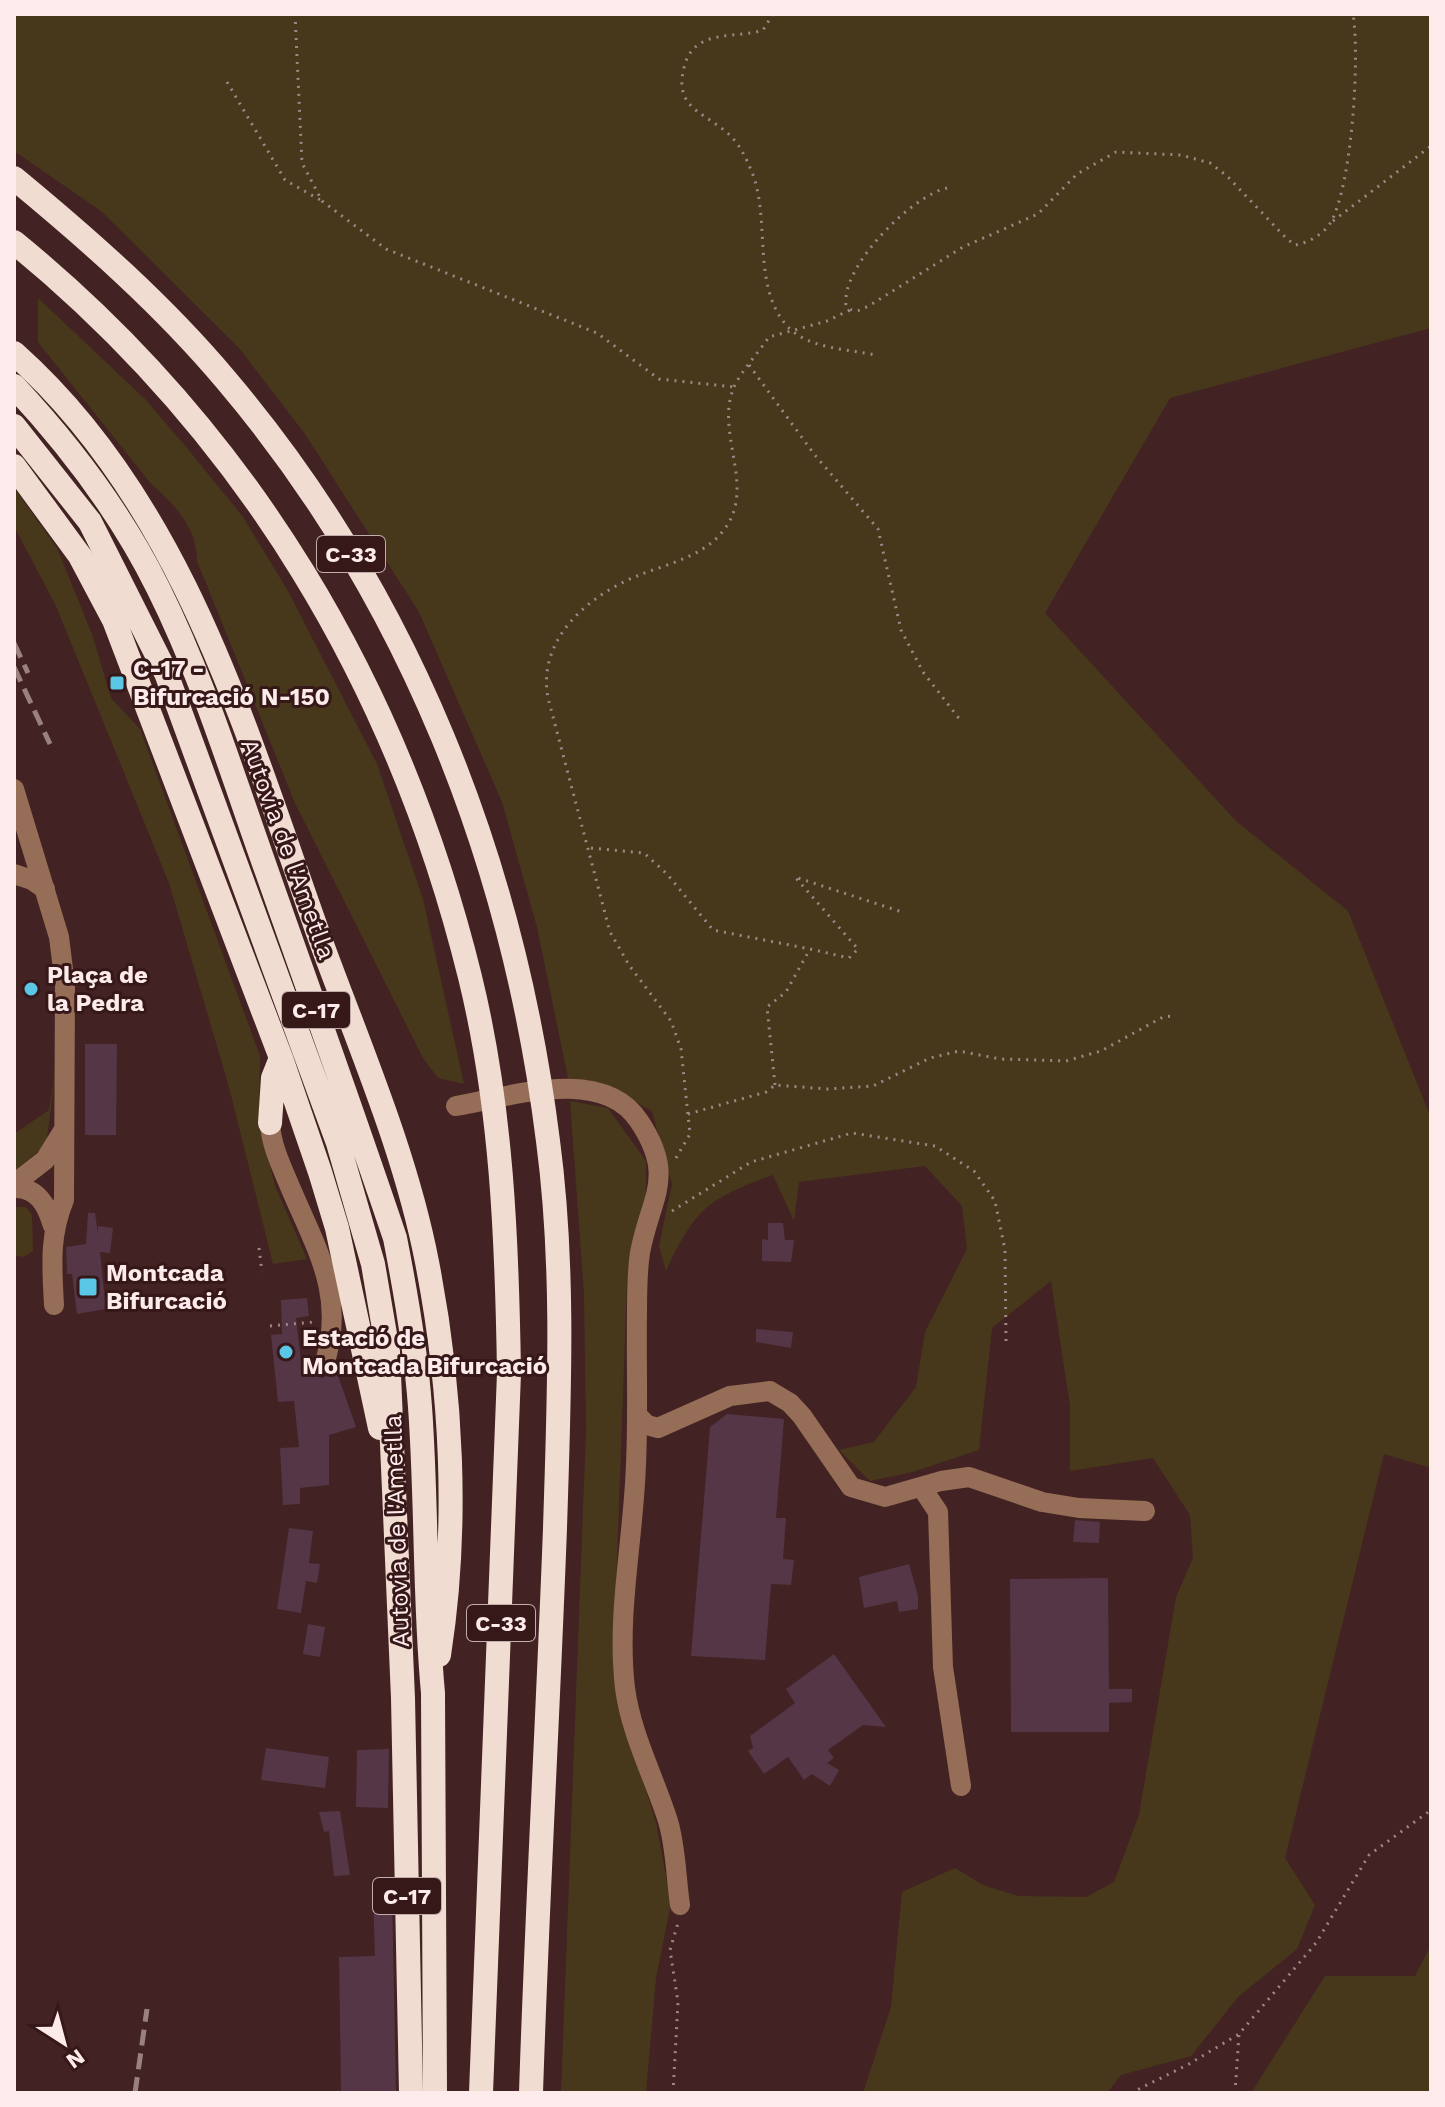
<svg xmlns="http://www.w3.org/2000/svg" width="1445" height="2107" font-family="'Work Sans',sans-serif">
<rect width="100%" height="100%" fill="#422223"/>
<path fill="#48381b" d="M14,14H1431V328L1170,398L1045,613L1236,821L1348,911L1431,1118V1468L1384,1454L1285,1858L1315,1905L1297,1949L1238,1997L1191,2056L1121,2075L1107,2093H863L891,2007L902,1892L955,1868L983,1885L1018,1896L1086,1897L1114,1882L1139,1815L1176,1597L1193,1558L1190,1515L1153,1458L1070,1471V1406L1051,1281L992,1328L979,1450L913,1472L870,1481L839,1450L874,1442L916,1387L925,1332L967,1249L962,1206L925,1166L799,1182L794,1221L773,1175C707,1199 696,1208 666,1271L659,1246L672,1184L652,1111L602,1084L568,1078L537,927L502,802L419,612L305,434L239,348L101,211L14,151Z
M38,298L145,399L187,448L243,517L288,591L377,764L423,899L464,1084L438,1078L423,1058L295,803L197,561C197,529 176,505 152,485L38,342Z
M14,488L57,548L92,634L111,698L140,729L260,1056L259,1120L275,1186L307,1259L273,1264L229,1087L169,883L56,606L14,526Z
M57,1062L46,1145L14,1171V1134L49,1110Z
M570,1101L608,1108L646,1161V1203L627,1284L613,1670L619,1702L656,1823L671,1903L656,1978L646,2093H561L586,1430L584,1294Z
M18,1207H26L32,1215L33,1251L24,1257L14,1255V1209Z
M1431,1945V2093H1251L1325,1976H1415Z"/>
<path fill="#543646" d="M85,1044H117L116,1135H85Z
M88,1213H95L98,1234V1226L113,1228L110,1253L100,1252L106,1309L77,1314L72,1274H67L66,1247L86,1244Z
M768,1223H783L785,1240H794L791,1262L762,1261V1239L768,1240Z
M307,1298L309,1316L296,1318L302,1370L322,1378L336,1370L356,1427L329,1435V1485L300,1488V1504L283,1505L280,1448L299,1447L294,1401L278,1402L271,1335L282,1334L281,1300Z
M756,1329L793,1332L791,1348L756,1342Z
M727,1414L784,1419L776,1518H786L783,1559L794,1560L791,1585L771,1584L765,1660L691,1656L710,1427Z
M1075,1520L1100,1522L1099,1543L1073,1542Z
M289,1528L313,1531L309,1563L320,1564L317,1583L306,1581L301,1613L277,1609Z
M909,1564L918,1596V1609L899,1612L897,1601L864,1608L859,1577Z
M1108,1578L1109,1689H1132V1702L1109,1703V1732H1011L1010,1579Z
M308,1624L325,1627L320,1657L303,1654Z
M834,1654L886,1727L863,1725L828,1750L834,1758L827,1763L839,1770L830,1786L812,1774L804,1780L788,1757L764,1774L748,1751L753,1748L750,1736L795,1703L786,1689Z
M266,1748L329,1757L325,1788L261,1780Z
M389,1749L388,1808L356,1807L357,1750Z
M340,1811L350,1875L334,1876L329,1831L324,1832L319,1812Z
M392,1891L396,2093H341L339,1957L375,1956L373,1892Z"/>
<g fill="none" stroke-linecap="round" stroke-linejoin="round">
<path stroke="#a08787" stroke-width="3" stroke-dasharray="2 6" stroke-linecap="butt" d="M295,14L302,163L322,201L386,249L597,333L659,379L734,387
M773,14L763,30C737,39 696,28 685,64C673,105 698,110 724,130C737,140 745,155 751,170C772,218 750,288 789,328C810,349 848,349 875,355
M227,82L285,180L322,201
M947,188C911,196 841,267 846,305C854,316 862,309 872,304L963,247L1038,214L1077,174L1116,152L1181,155L1210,163L1227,176L1286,238L1295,245C1308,243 1324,234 1331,222C1352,183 1360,59 1353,14
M1333,221L1431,146
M749,365L814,454L878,529L901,630L923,672L961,721
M591,848L644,853L667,874L713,930L810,949
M775,1085L767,1007L786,992L810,949L849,958L858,949L795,877L905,913
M688,1114L766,1092L775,1085L827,1089L873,1086L930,1058L959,1051L1000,1059L1066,1061L1101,1051L1163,1017L1174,1016
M676,1158L690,1134L681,1049L671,1021L629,965L610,932L548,698C537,639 588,596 637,576C666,564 703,557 723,531C758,488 714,433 734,387C742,370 758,353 769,337L827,321L850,310
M672,1211L751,1162L852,1133L935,1146L974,1171L995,1201L1005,1250L1006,1342
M259,1248L262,1272
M270,1326L314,1322
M673,2093L678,2002L670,1950L678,1923
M1131,2093L1189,2064L1239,2034L1316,1943L1369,1855L1431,1810
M1235,2093L1239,2034"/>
<path stroke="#966d56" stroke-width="20" d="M14,789L59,937L65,985L64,1200C49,1236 52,1267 54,1305
M14,874L32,880L45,889
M456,1106C509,1097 602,1065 639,1121C677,1178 650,1197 640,1253C637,1272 637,1294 637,1313C636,1370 639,1426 635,1483C631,1551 617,1620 625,1688C631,1734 654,1777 668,1821C676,1847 676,1878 680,1905
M270,1123C271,1144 280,1163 288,1182C315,1247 347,1294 324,1365
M14,1184L45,1160L63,1131
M14,1188C38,1187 47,1206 53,1226
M639,1417L647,1425L658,1428L730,1396L770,1391L790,1403L802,1416L851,1487L885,1497L941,1481L969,1477L1042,1502L1079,1508L1145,1511
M922,1488L938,1512L943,1667L961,1786"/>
<path stroke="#f1dcd1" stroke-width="24" d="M14,178C89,240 163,305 226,380C409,596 513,861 548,1141C565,1268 559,1400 555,1528C548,1716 537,1905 531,2093
M14,242C248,433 398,685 470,977C502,1107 507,1241 509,1373L481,2093
M14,353C186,506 248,739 323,947C361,1050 406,1154 427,1262C452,1390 459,1527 439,1655
M14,386C71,447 121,513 158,588C203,678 233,777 267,872C310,994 354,1116 395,1238C406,1294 416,1350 420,1407C427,1502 424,1598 433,1693L435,2093
M14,426L90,522L166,673L338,1143L373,1264L388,1352L403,1698L411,2093
M14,466L80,556L114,620L281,1058L320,1172L337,1228L380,1428
M270,1123L273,1078L281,1058"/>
<path stroke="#9a8181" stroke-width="5" stroke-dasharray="16 8" stroke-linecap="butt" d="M14,643L28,673
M14,667L50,744
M135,2093L147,2009"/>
</g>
<g fill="#5bc7e7" stroke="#371819" stroke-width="3">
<rect x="109" y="675" width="16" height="16" rx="4"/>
<circle cx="31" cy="989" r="8"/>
<rect x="78" y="1277" width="20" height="20" rx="4"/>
<circle cx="286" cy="1352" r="8"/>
</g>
<g text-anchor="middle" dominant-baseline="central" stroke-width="6" stroke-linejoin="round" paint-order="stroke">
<g fill="#371819" stroke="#c2acac" stroke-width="2">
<rect x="317" y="536" width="68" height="36" rx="6"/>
<rect x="282" y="992" width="68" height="36" rx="6"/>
<rect x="467" y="1605" width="68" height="36" rx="6"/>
<rect x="373" y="1878" width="68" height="36" rx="6"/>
</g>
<g font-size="22" font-weight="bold" fill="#fdebeb">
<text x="351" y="554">C-33</text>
<text x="316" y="1010">C-17</text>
<text x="501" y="1623">C-33</text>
<text x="407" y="1896">C-17</text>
</g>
<g font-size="24" font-weight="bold" fill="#fdebeb" stroke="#371819" text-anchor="start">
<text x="133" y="669">C-17 -<tspan x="133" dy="28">Bifurcació N-150</tspan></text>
<text x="47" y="975">Plaça de<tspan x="47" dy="28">la Pedra</tspan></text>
<text x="106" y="1273">Montcada<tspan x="106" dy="28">Bifurcació</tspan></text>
<text x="302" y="1338">Estació de<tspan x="302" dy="28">Montcada Bifurcació</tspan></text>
</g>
<g font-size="24" fill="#fdebeb" stroke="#371819">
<text transform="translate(288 849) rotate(70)">Autovia de l'Ametlla</text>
<text transform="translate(397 1531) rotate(-92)">Autovia de l'Ametlla</text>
</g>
</g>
<rect width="1445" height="2107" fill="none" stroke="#fdebeb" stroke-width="32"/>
<g transform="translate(64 2043) rotate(144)" stroke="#371819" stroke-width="6" paint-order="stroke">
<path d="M0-6L14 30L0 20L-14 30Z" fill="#fdebeb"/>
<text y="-12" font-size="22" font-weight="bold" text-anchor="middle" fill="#fdebeb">N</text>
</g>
</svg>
